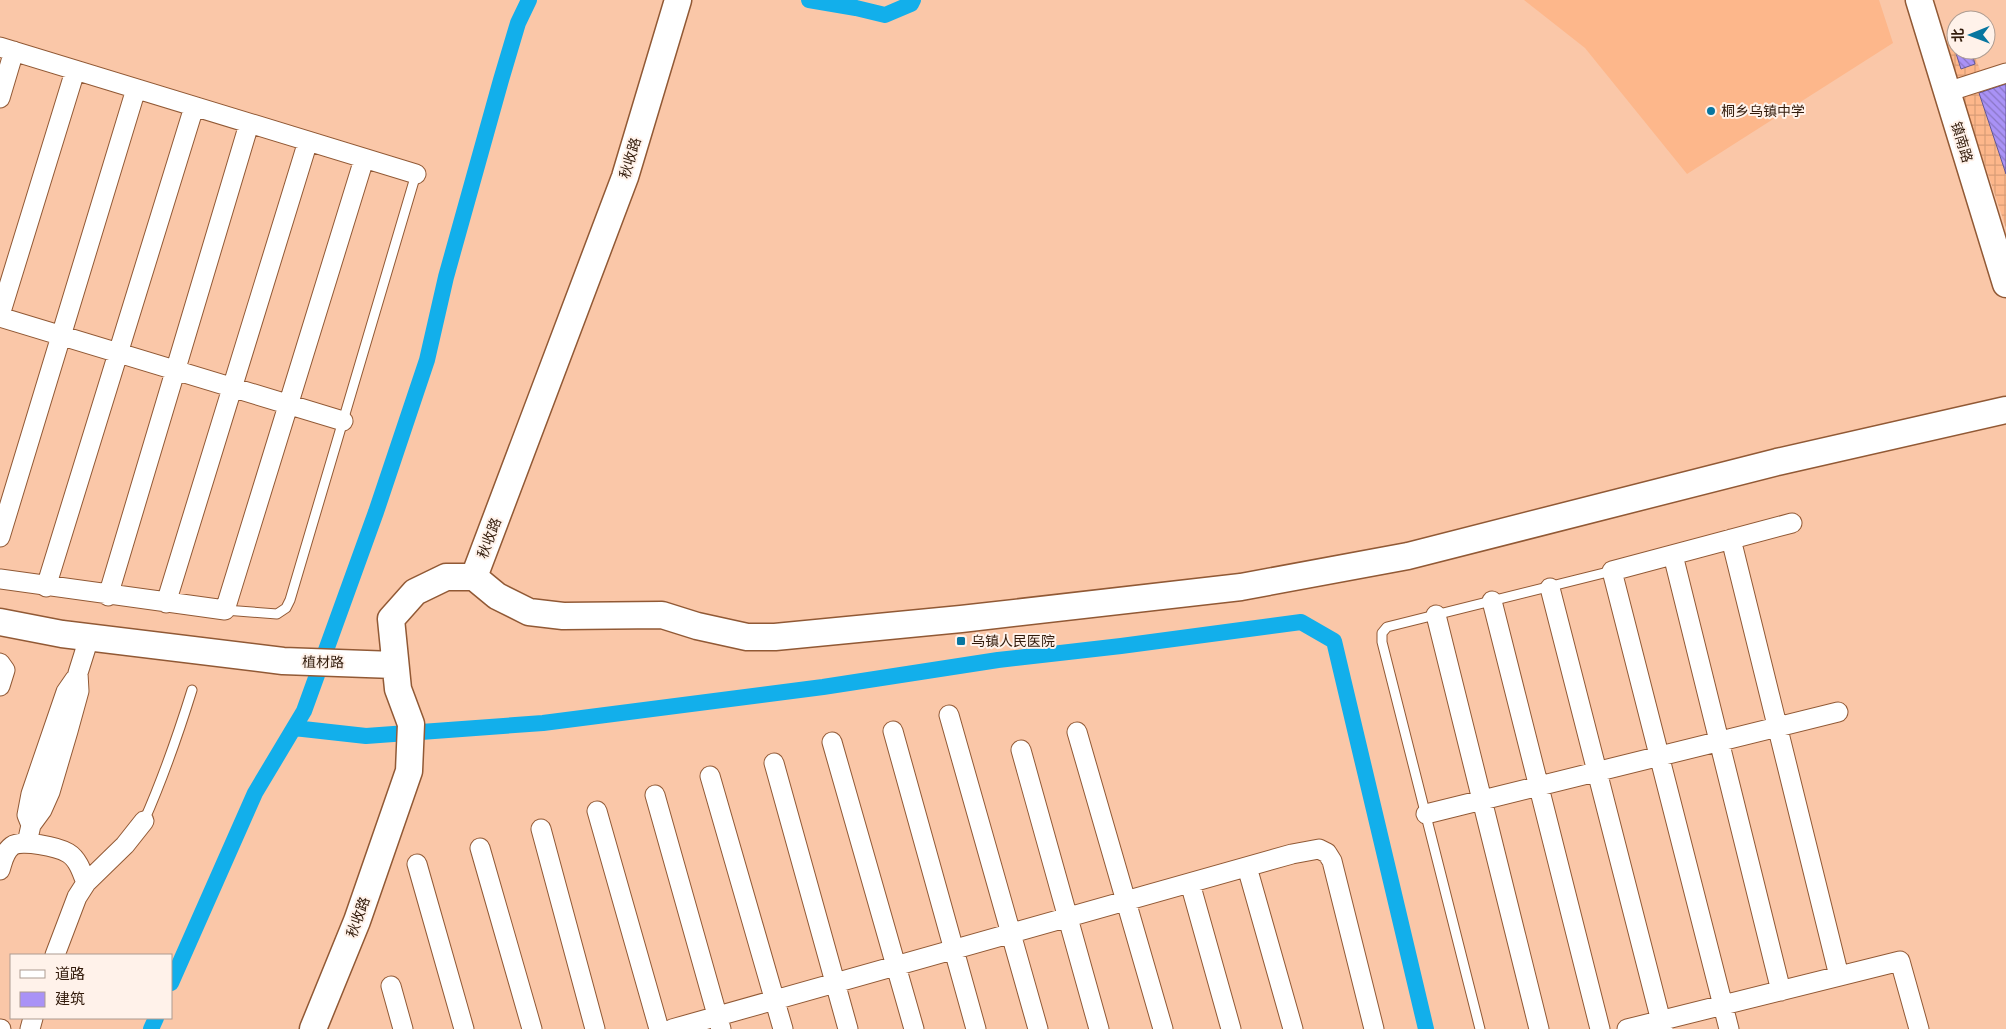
<svg xmlns="http://www.w3.org/2000/svg" width="2006" height="1029" font-family="'Space Grotesk','Noto Sans SC',sans-serif">
<defs>
<pattern id="industrial-grid" width="8" height="8" patternUnits="userSpaceOnUse" patternTransform="scale(1.25)"><rect width="8" height="8" fill="#fdb78b"/><path d="M0 4h8M4 0v8" fill="none" stroke="#d99d77"/></pattern>
<pattern id="building-back-hatch" width="6" height="6" patternUnits="userSpaceOnUse" patternTransform="scale(1.25)"><rect width="6" height="6" fill="#a992f6"/><path d="M-1 5l2 2M0 0l6 6M5-1l2 2" fill="none" stroke="#8a76c5"/></pattern>
</defs>
<rect width="100%" height="100%" fill="#fac7a8"/>
<path fill="#fdb78b" d="M1524,0H1879L1893,43L1687,174L1585,48Z"/>
<path fill="url(#industrial-grid)" d="M1956,38V50H1973L1980,70L2006,63V228L1944,42Z"/>
<g fill="none" stroke-linecap="round" stroke-linejoin="round">
<path stroke="#12afeb" stroke-width="16" d="M809,0L856,8L885,15L911,4L913,0
M294,728L366,736L543,723L823,687L998,660L1121,646L1301,622L1334,641L1426,1029
M171,983L255,793L304,711L376,512L427,360L446,277L501,80L518,23L529,0
M151,1029L156,1018"/>
</g>
<path fill="url(#building-back-hatch)" stroke="#655992" d="M1956,43V50H1971L1975,64L1961,69L1953,44Z
M2006,84V174L1979,93Z"/>
<g fill="none" stroke-linecap="round" stroke-linejoin="round">
<g stroke="#915935" stroke-width="11">
<path id="lane" d="M225,610L277,614L286,608L290,600L416,174
M144,821C163,778 178,735 192,690
M1480,1029L1382,642V633L1387,627L1612,571"/>
</g>
<g stroke="#915935" stroke-width="21">
<path id="street" d="M0,47L416,174
M1947,92L2006,73
M0,98L14,51
M0,315L75,71
M0,317L343,421
M0,537L136,89
M1731,539L1839,976
M1673,555L1781,991
M0,579L225,610L364,159
M46,587L194,107
M1550,588L1663,1029
M108,596L249,124
M1492,601L1600,1029
M166,603L308,141
M1436,615L1539,1029
M0,663L5,670L0,686
M949,715L1038,1029
M893,731L976,1029
M1077,732L1163,1029
M832,742L914,1029
M1021,750L1099,1029
M774,763L848,1029
M710,776L783,1029
M655,795L721,1029
M597,811L659,1029
M1426,814L1838,712
M31,825L27,815L31,794L66,692L75,679
M541,829L595,1029
M27,843L31,825L42,810L50,792L68,731L79,691L78,673L89,638
M480,848L532,1029
M417,864L464,1029
M1247,867L1293,1029
M0,870C3,861 4,852 12,846C21,839 58,847 68,853C78,859 82,872 86,883
M1190,883L1231,1029
M55,955L77,897L86,883L125,845L144,821
M391,986L403,1029
M0,1029H1
M30,1029L33,1018
M672,1029L1292,854L1319,849L1327,853L1332,861L1374,1029
M1627,1029L1900,961L1919,1029
M1729,1029L1612,571L1792,523"/>
</g>
<g stroke="#915935" stroke-width="29">
<path id="secondary" d="M1919,0L2006,284
M474,577L497,596L529,612L563,616L662,615L697,626L747,637H775L961,619L1241,587L1408,556L1777,462L2006,410
M474,577L625,177L678,0
M0,622L62,634L283,661L394,665
M313,1029L357,921L409,771L411,724L398,689L391,619L415,592L446,577H474"/>
</g>
<use href="#lane" stroke="#fff" stroke-width="9"/>
<use href="#street" stroke="#fff" stroke-width="19"/>
<use href="#secondary" stroke="#fff" stroke-width="26"/>
</g>
<g fill="#0776a0" stroke="#fff2ea" stroke-width="2">
<circle cx="1711" cy="111" r="5"/>
<rect x="956" y="636" width="10" height="10" rx="2.5"/>
</g>
<g text-anchor="middle" dominant-baseline="central" stroke-width="4" stroke-linejoin="round" paint-order="stroke">
<g font-size="14" fill="#321b0b" stroke="#fff2ea" text-anchor="start">
<text x="1721" y="111">桐乡乌镇中学</text>
<text x="971" y="641">乌镇人民医院</text>
</g>
<g font-size="14" fill="#321b0b" stroke="#fff2ea">
<text transform="translate(1962 142) rotate(73)">镇南路</text>
<text transform="translate(630 158) rotate(-73)">秋收路</text>
<text transform="translate(489 538) rotate(-69)">秋收路</text>
<text transform="translate(323 662) rotate(1)">植材路</text>
<text transform="translate(358 917) rotate(-70)">秋收路</text>
</g>
</g>
<rect x="10" y="954" width="162" height="65" fill="#fff2ea" stroke="#ad9c91"/>
<rect x="20" y="970" width="25" height="8" fill="#ffffff" stroke="#ad9c91"/>
<text x="55" y="979" font-size="15" fill="#321b0b">道路</text>
<rect x="20" y="992" width="25" height="15" fill="#a992f6" stroke="#ad9c91"/>
<text x="55" y="1004" font-size="15" fill="#321b0b">建筑</text>
<g transform="translate(1971 35) rotate(269)"><circle r="24" fill="#fff2ea" stroke="#ad9c91"/>
<path d="M0-4L9 19L0 12L-9 19Z" fill="#0776a0"/>
<text y="-8" font-size="14" font-weight="bold" text-anchor="middle" fill="#321b0b">北</text>
</g>
</svg>
